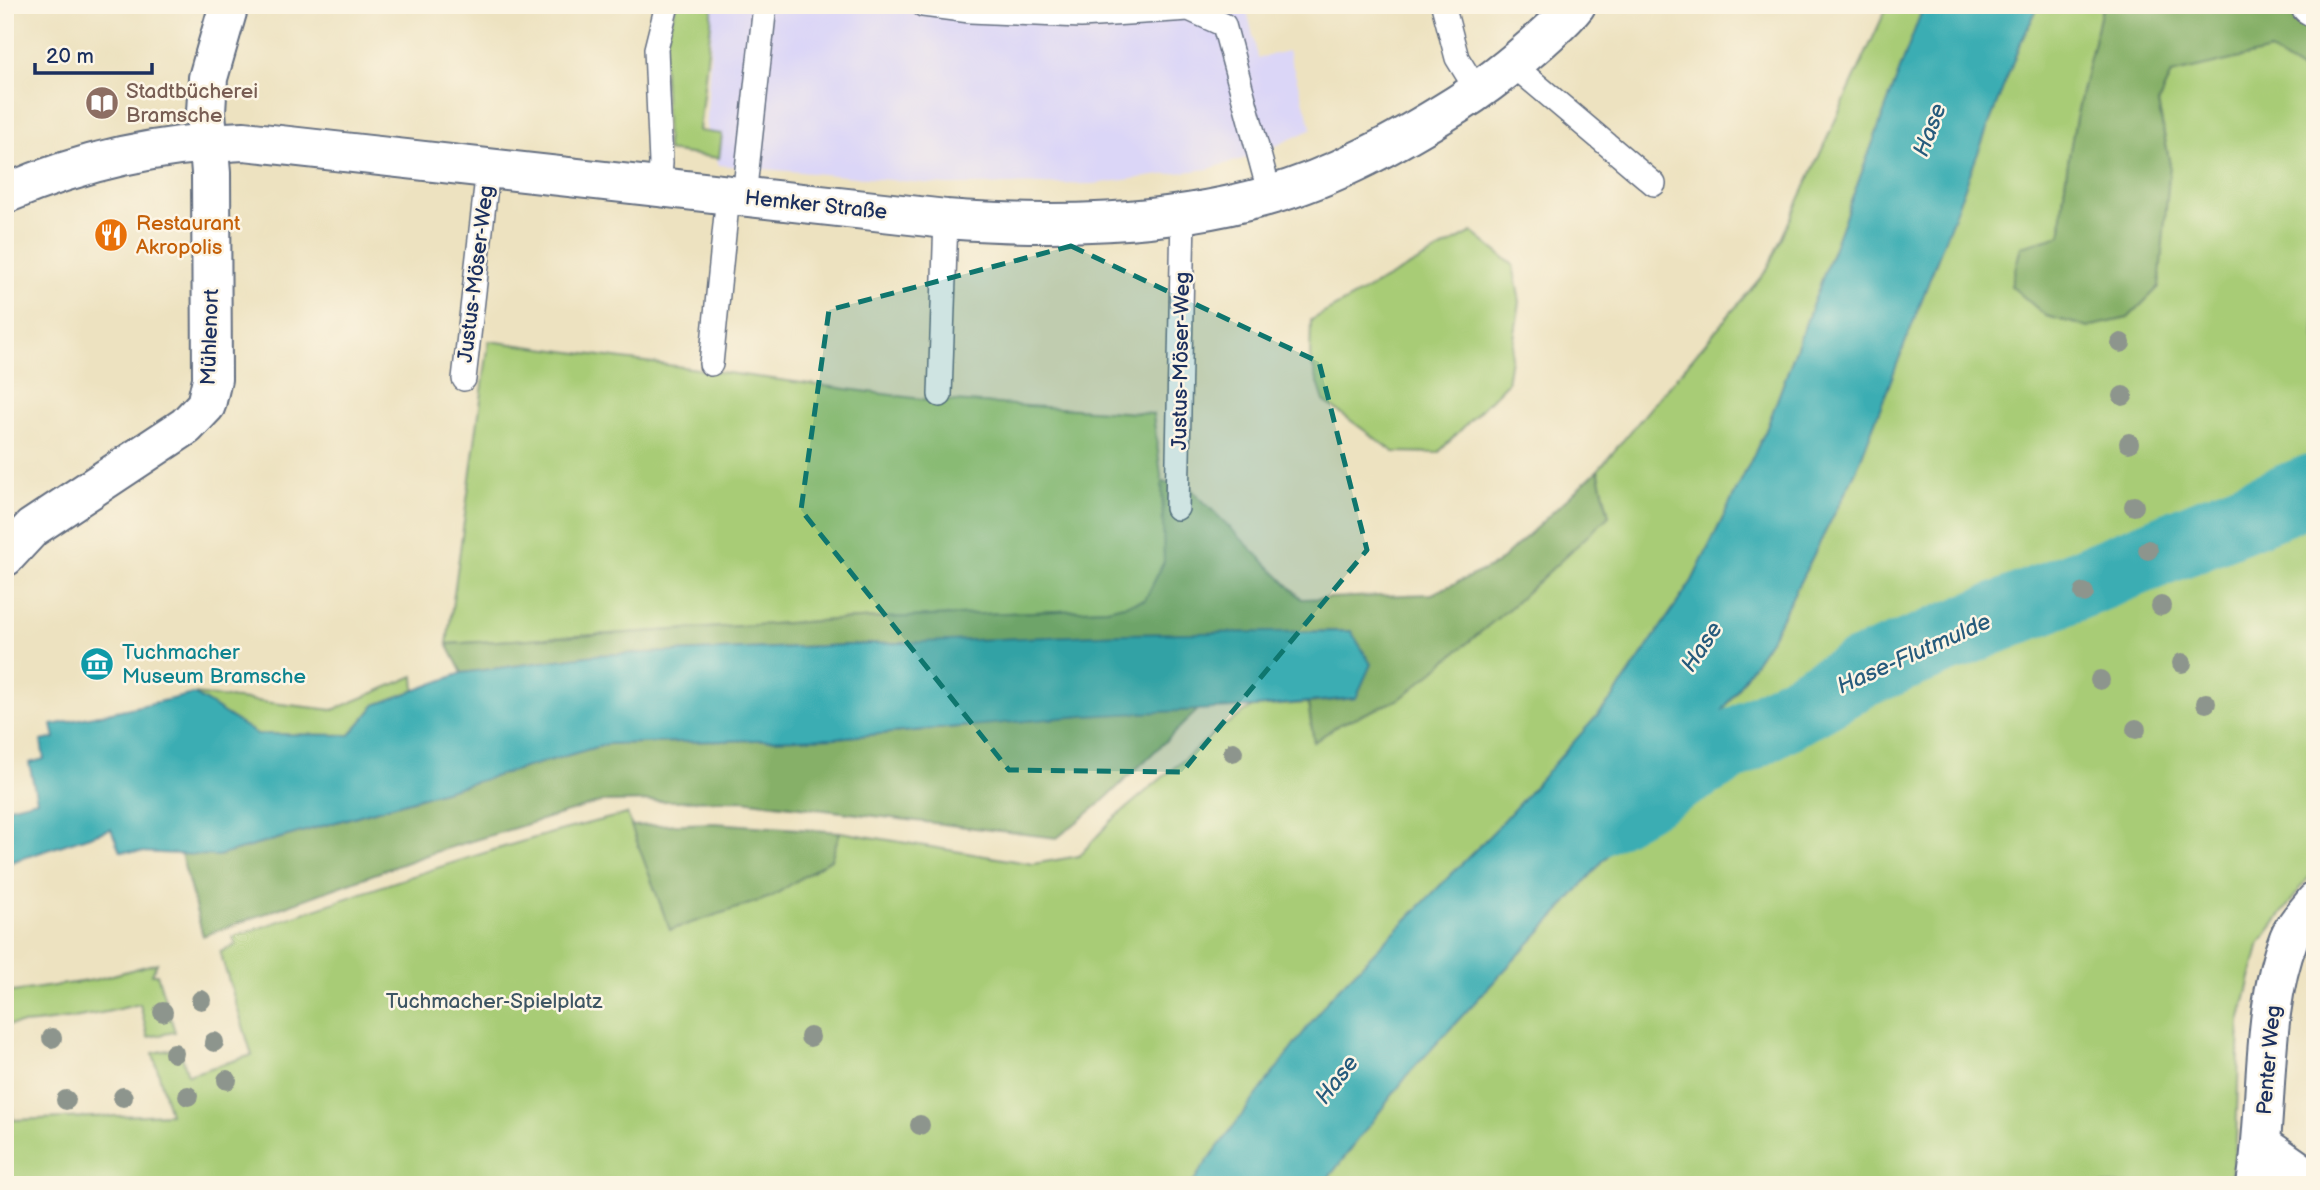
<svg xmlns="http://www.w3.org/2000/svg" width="2320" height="1190" font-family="'Balsamiq Sans',sans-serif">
<rect width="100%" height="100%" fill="#fcf5e5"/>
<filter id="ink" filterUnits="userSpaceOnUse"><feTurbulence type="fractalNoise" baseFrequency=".0143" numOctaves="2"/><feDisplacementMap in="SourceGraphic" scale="14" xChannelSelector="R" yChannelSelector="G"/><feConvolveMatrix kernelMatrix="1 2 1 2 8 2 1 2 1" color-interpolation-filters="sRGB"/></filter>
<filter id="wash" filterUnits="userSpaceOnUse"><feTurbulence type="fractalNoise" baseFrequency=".00686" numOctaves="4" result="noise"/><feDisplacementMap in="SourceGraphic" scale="28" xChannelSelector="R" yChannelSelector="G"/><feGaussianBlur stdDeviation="1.57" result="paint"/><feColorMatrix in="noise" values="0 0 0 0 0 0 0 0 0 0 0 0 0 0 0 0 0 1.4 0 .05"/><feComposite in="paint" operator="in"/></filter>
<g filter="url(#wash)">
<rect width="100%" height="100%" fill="#ede2c0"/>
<path fill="#dbd6f7" d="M713,5H1246L1258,58L1288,51L1312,129L1256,155L1208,169L1093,184L947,185L719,165L706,127Z"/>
<path fill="#a8cc76" stroke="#627e6a" stroke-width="2" d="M676,5H713L699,131L722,134L719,158L667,151L663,50Z
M1888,5H1924L1766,430L1692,581L1612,699L1200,1171L1192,1185H5V1087H9L13,1120L170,1114L153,1053L179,1048L188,1075L252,1055L220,952L236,945L233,937C363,893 493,845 627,814L670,930L831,859L840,832L1033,864L1079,856L1111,821L1222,727L1253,707L1308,703L1314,742L1338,725L1400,699L1609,516L1598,470L1767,270Z
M2039,5H2103C2085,80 2063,158 2061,235L2011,286L2170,165L2158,103L2171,73L2270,51L2315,79V869L2260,943L2240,1022L2236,1143L2230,1185H1323L1411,1071L1564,906L1690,760L1773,635L1856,471L2019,46Z
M1472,232L1513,265L1520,302L1507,383L1438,453L1394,452L1324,401L1310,358L1311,320Z
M489,341L921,399L1153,414L1162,482L1164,561L1145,600L1107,609L835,620L447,644Z
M414,676L415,690L375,705L350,735L257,734L194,694L333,710Z
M157,963L152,974H157L175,1032L148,1037L140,1004C95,1016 51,1023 5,1025V993L94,980Z"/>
<path fill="#86b067" stroke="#507062" stroke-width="2" d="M2103,5H2315V79L2270,51L2171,74L2158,103L2170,165L2159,287L2128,318L2088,327L2046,316L2011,286L2021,246L2061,235C2063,157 2085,80 2103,5Z
M1598,470L1609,516L1512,606L1400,699L1338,725L1314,742L1308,703L1356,698L1351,631L1126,634L595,655L462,673L447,644L835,620L1107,609L1145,600L1164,562L1162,482L1188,486L1302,599L1432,594L1497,564Z
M1198,710L1103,801L1057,838L742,800L601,802L435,852L203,936L181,854L218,856L607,744L835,738L1082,716Z
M714,823L840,832L831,859L771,897L670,930L631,826Z"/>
<path fill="#3badb3" stroke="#2b6e88" stroke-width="2" d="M1924,5H2039L2019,46L1856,471L1773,635L1690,760L1564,906L1411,1071L1323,1185H1192L1200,1171L1331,996L1498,827L1612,699L1692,581L1766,430Z
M1351,631L1371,664L1356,698L1253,707L1082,716L835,738L607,744L218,856L120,851L111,829L5,864V808L37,800L29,763L44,759L41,741L55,738L52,725L194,694L257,734L350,735L375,705L462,673L595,655L1126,634Z"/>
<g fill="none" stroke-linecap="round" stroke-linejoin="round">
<path stroke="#3badb3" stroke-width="70" d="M1593,824L1859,674L2315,488"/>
</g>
</g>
<g filter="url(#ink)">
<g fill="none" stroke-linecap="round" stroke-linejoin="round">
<g stroke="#646e80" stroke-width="26">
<path id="service" d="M923,5L970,11L1081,16L1189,9L1224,25L1270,195
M1443,5L1457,58L1478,92
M1513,65L1654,184
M659,188L661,163L656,49L667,5
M744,197L765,5
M711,364L728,195
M464,379L488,169
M940,395L946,219
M1177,508L1183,214"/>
</g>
<g stroke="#646e80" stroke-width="42">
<path id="minor" d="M5,557L32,528L186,426L206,405L212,379L211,173L206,112L208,78L229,5
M2262,1145L2315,1182
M2256,1185C2269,1105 2260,1013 2289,938C2294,925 2307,913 2315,902"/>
</g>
<g stroke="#646e80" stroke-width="42">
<path id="secondary" d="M2310,5L2315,8
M5,194C85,160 158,144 244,141L946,219C1053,227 1163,225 1267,196C1335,177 1399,141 1458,104C1488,85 1515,63 1542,39C1554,28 1566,18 1576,5"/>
</g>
<use href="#service" stroke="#fff" stroke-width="23"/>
<use href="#minor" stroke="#fff" stroke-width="38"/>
<use href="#secondary" stroke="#fff" stroke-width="38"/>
</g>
<g fill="#8d958d">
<circle cx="2121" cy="343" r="10"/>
<circle cx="2123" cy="396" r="10"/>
<circle cx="2129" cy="443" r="10"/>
<circle cx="2134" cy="506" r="10"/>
<circle cx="2148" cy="550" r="10"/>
<circle cx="2084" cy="593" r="10"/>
<circle cx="2161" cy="606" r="10"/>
<circle cx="2182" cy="663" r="10"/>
<circle cx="2100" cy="680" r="10"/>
<circle cx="2206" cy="703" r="10"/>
<circle cx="2136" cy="729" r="10"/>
<circle cx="1233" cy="752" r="10"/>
<circle cx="201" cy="1000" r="10"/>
<circle cx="163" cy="1012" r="10"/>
<circle cx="810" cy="1037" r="10"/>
<circle cx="52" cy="1038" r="10"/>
<circle cx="214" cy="1042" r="10"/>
<circle cx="174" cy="1053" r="10"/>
<circle cx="227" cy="1080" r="10"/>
<circle cx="188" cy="1096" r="10"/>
<circle cx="123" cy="1097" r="10"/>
<circle cx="66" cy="1100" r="10"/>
<circle cx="920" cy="1125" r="10"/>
</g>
</g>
<path fill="#0f766e" fill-opacity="0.2" stroke="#0f766e" stroke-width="5" stroke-dasharray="14 9" stroke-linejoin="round" d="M1071,246L1319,362L1367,550L1182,772L1009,770L801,510L829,310Z"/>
<defs>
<g id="library-disc" transform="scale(1.75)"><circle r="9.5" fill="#8d6e63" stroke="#fcf5e5"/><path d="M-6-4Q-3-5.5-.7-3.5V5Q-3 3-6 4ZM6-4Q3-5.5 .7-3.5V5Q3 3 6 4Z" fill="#fff"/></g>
<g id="restaurant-disc" transform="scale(1.75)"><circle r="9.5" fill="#e8710a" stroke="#fcf5e5"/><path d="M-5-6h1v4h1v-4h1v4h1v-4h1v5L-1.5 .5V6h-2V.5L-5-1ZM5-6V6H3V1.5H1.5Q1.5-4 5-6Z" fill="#fff"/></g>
<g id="museum-disc" transform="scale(1.75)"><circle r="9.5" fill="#0f9aa8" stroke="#fcf5e5"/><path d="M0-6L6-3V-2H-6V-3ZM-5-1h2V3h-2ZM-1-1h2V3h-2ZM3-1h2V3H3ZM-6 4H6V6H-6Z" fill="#fff"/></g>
</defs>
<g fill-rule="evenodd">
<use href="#library-disc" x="102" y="103"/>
<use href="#restaurant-disc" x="111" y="235"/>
<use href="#museum-disc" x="97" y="664"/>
</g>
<g text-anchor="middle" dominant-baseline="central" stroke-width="5" stroke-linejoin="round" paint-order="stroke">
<g font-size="21" fill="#785e54" stroke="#fcf5e5" text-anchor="start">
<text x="126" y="91">Stadtbücherei<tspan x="126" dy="24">Bramsche</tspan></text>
</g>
<g font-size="21" fill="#1b2f5e" stroke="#fcf5e5">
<text transform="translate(816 205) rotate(6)">Hemker Straße</text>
<text transform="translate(476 274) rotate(-83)">Justus-Möser-Weg</text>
<text transform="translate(210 337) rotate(-88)">Mühlenort</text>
<text transform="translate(1181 361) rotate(-89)">Justus-Möser-Weg</text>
<text transform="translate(2269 1060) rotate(-85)">Penter Weg</text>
</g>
<g font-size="21" fill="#c56008" stroke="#fcf5e5" text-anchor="start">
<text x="136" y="223">Restaurant<tspan x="136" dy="24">Akropolis</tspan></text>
</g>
<g font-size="21" fill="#0d838f" stroke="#fcf5e5" text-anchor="start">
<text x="122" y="652">Tuchmacher<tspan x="122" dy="24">Museum Bramsche</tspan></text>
</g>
<g font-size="21" fill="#3e5664" stroke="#fcf5e5">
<text x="494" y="1001">Tuchmacher-Spielplatz</text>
</g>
<g font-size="23" font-style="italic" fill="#265b7c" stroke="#fcf5e5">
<text transform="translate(1930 130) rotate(-69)">Hase</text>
<text transform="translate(1702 647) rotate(-56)">Hase</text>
<text transform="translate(1914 654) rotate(-24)">Hase-Flutmulde</text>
<text transform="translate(1337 1080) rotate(-52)">Hase</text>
</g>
</g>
<rect width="2320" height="1190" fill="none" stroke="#fcf5e5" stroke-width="28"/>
<path d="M35 63v10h117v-10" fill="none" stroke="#1b2f5e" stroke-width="3.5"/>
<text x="46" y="63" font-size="21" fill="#1b2f5e" stroke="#fcf5e5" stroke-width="5" paint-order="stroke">20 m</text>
</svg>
